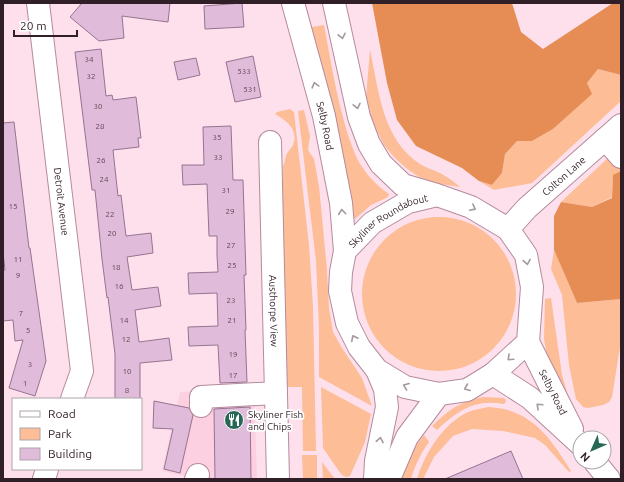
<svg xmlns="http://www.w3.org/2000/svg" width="624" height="482" font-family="Ubuntu,sans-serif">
<rect width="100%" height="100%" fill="#fde0ec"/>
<path fill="#fccfe1" d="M254,388L257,479H193V478L162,471L180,392Z"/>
<path fill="#fcbd97" d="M306,5L312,27L324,25C332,67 339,115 355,154C362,170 375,185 389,194L388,197L371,205L355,219L353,218L303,6Z
M370,50C379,91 382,139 420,164C428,169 438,171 445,176C451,179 455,183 460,187L434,183L419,177L406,168L394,157L384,145L374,125L366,98Z
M598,69L621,75V101L532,183L494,190L479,181L492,185L502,173L505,154L517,140L532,141L553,129L591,94L587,83Z
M290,109L294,112L309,245L313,307L316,451H303L302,387H282L283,166C285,163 285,159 286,156C287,152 291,149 293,145C299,130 287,121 275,114L277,112Z
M304,110L310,136L308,150L314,159L319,186L327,270L329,308L333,332L342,348L362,378L372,406L319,377V328L316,261L298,111Z
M610,156L621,167V171L613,176L612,197L592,207L561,202Z
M362 294a77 77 0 1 1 154 0a77 77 0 1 1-154 0Z
M554,250L577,303L621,299V341L612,397L609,402L603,405L588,408L583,407L576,399L569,365L562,295L551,269Z
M551,298L562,375L569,399L547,357L544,339L545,299Z
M321,387L371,414L365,442L350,476C346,478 343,476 341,474L323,448Z
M483,397L504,398L506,400L505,403L503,404C474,399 458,411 437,430L432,426C450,409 459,402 483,397Z
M488,407C531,409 550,437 571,471L569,472L545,445L535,438L503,431L472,429L453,436L434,457L423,479H417C425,454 440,428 464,414C471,410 480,409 488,407Z
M424,435L429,442C421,453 415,465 411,479H400L411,452Z
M302,455H317V479H303Z
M322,462L335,479H323Z"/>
<path fill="#e58d54" d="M372,3H512L521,32L543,49L613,3H621V75L598,69L587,83L592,94L553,129L532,141H517L505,154L502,173L492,185L479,181L462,168L416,146L397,120L387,83Z
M621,171V299L577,303L554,250V216L561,202L592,207L612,198L613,175Z"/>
<path fill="#e1bcda" stroke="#967390" d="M82,3H170L168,22L122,16L124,38L99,41L70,17Z
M242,3L244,27L205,29L204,6Z
M101,49L106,96L112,95L113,100L136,97L141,138H138L139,147L113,150L118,196L121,195L126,236L151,233L153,253L127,257L132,290L158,287L161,306L135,310L139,342L169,338L172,360L140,363V399H115V354L108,297L107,298L102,259L95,190H92L75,52Z
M253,56L261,97L235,102L226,62Z
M196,58L200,75L178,80L174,62Z
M14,122L29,248H30L46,361L35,396L9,388L23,340L15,341L13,320L3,321V270H5L3,252V123Z
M231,126L233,180H243L246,275H244L246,330H245L247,382L220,383L218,345L189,346L188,327L218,326L217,293L189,294L188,273L218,272L217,256V236H209L207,184L183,185L182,165H204L203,127Z
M154,401L189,408L193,415L180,473L164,469L173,429L153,428Z
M250,407L251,479H215L214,409Z
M511,451L523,479H445Z"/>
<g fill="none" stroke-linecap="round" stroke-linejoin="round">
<g stroke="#b68a9d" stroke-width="24">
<g id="minor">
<path id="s1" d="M38,3L82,371L72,399"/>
<path d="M605,139L621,157"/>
<path id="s2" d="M270,142L278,479"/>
<path id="s3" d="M508,229L527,208L621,125"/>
<path d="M201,406V397L276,393"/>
<path d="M44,479L47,469"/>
<path d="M196,479L198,475"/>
</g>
</g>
<g stroke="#b68a9d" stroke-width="24">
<g id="major">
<path id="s4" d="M293,3L324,116L341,203L345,251"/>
<path id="s5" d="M334,3L359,117L369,144L381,164L403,185L437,195L471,207L508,229L526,255L532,287L528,342L493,374L467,390L439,394L405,387L377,370L359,347L347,323L340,291L341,272L345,251L372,223L408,202L437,195"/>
<path id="s6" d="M528,342L572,429"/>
<path d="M493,374L530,398L580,444"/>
<path d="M595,462L609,479"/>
<path d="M375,479L376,461L387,407L385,389L377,370"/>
<path d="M389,479L407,437L439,394"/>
</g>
</g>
<use href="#minor" stroke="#fff" stroke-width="22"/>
<use href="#major" stroke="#fff" stroke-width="22"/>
</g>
<defs><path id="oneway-chevron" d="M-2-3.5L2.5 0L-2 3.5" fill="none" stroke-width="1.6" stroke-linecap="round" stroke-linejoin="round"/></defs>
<g stroke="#a29a9e">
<use href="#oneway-chevron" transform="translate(342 36) rotate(78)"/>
<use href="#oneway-chevron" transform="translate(315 85) rotate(-105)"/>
<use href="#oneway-chevron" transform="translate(357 106) rotate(78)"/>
<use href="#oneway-chevron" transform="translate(473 208) rotate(27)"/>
<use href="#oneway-chevron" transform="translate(342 212) rotate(-95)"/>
<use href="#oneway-chevron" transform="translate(527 262) rotate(80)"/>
<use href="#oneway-chevron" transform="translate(354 338) rotate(-117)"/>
<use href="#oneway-chevron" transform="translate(510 358) rotate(137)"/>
<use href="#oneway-chevron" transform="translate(406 386) rotate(-159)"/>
<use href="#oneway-chevron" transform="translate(467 388) rotate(158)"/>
<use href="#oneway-chevron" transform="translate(539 406) rotate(-137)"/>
<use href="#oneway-chevron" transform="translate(380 440) rotate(-79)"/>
</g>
<defs>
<g id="restaurant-disc" transform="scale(1)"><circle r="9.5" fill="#266755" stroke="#fff"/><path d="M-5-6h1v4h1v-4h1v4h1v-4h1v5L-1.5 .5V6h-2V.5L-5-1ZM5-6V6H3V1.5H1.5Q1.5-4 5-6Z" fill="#fff"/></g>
</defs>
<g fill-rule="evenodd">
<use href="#restaurant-disc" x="234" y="420"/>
</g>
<g text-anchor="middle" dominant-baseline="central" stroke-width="3.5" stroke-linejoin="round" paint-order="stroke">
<g font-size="8" fill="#5d4654">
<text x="89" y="59">34</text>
<text x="244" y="71">533</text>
<text x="91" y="76">32</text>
<text x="250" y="89">531</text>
<text x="98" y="106">30</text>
<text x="100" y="126">28</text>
<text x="217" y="137">35</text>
<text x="218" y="157">33</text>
<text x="101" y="160">26</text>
<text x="104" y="179">24</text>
<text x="226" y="190">31</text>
<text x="13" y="206">15</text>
<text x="230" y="211">29</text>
<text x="110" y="214">22</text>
<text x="112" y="233">20</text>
<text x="231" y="245">27</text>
<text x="18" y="259">11</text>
<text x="232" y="265">25</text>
<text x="116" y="267">18</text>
<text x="18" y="275">9</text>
<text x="119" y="286">16</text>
<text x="231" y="300">23</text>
<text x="21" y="313">7</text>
<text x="124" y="320">14</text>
<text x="232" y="320">21</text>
<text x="28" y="330">5</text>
<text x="126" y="339">12</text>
<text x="233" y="354">19</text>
<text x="30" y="364">3</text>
<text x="127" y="371">10</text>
<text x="233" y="375">17</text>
<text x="25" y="383">1</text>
<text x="127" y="390">8</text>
</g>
<g font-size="10" fill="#311f27" stroke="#fff">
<text stroke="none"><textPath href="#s4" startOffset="127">Selby Road</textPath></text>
<text stroke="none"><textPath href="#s3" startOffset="77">Colton Lane</textPath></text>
<text stroke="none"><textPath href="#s1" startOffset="200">Detroit Avenue</textPath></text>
<text stroke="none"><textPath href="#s5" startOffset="790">Skyliner Roundabout</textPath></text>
<text stroke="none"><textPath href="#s2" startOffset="169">Austhorpe View</textPath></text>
<text stroke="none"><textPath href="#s6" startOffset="56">Selby Road</textPath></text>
</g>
<g font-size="10" fill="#311f27" stroke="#fff" text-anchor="start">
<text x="248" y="414">Skyliner Fish<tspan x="248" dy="12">and Chips</tspan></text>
</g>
</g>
<rect width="624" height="482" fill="none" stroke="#311f27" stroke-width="8"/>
<rect x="12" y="398" width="130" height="72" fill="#ffffff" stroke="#ada5a9"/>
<rect x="20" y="411" width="20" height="6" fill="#ffffff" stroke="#ada5a9"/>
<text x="48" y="418" font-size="12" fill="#311f27">Road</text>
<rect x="20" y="428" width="20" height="12" fill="#fcbd97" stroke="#ada5a9"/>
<text x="48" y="438" font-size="12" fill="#311f27">Park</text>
<rect x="20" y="448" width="20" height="12" fill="#e1bcda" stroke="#ada5a9"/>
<text x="48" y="458" font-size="12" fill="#311f27">Building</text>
<g transform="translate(592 450) rotate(225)"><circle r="19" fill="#ffffff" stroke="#ada5a9"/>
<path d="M0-3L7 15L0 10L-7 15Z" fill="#266755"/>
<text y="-6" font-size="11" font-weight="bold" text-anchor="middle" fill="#311f27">N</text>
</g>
<path d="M14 30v6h63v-6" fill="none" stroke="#311f27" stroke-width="2"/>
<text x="20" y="30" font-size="12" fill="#311f27" stroke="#ffffff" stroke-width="3" paint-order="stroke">20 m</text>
</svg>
